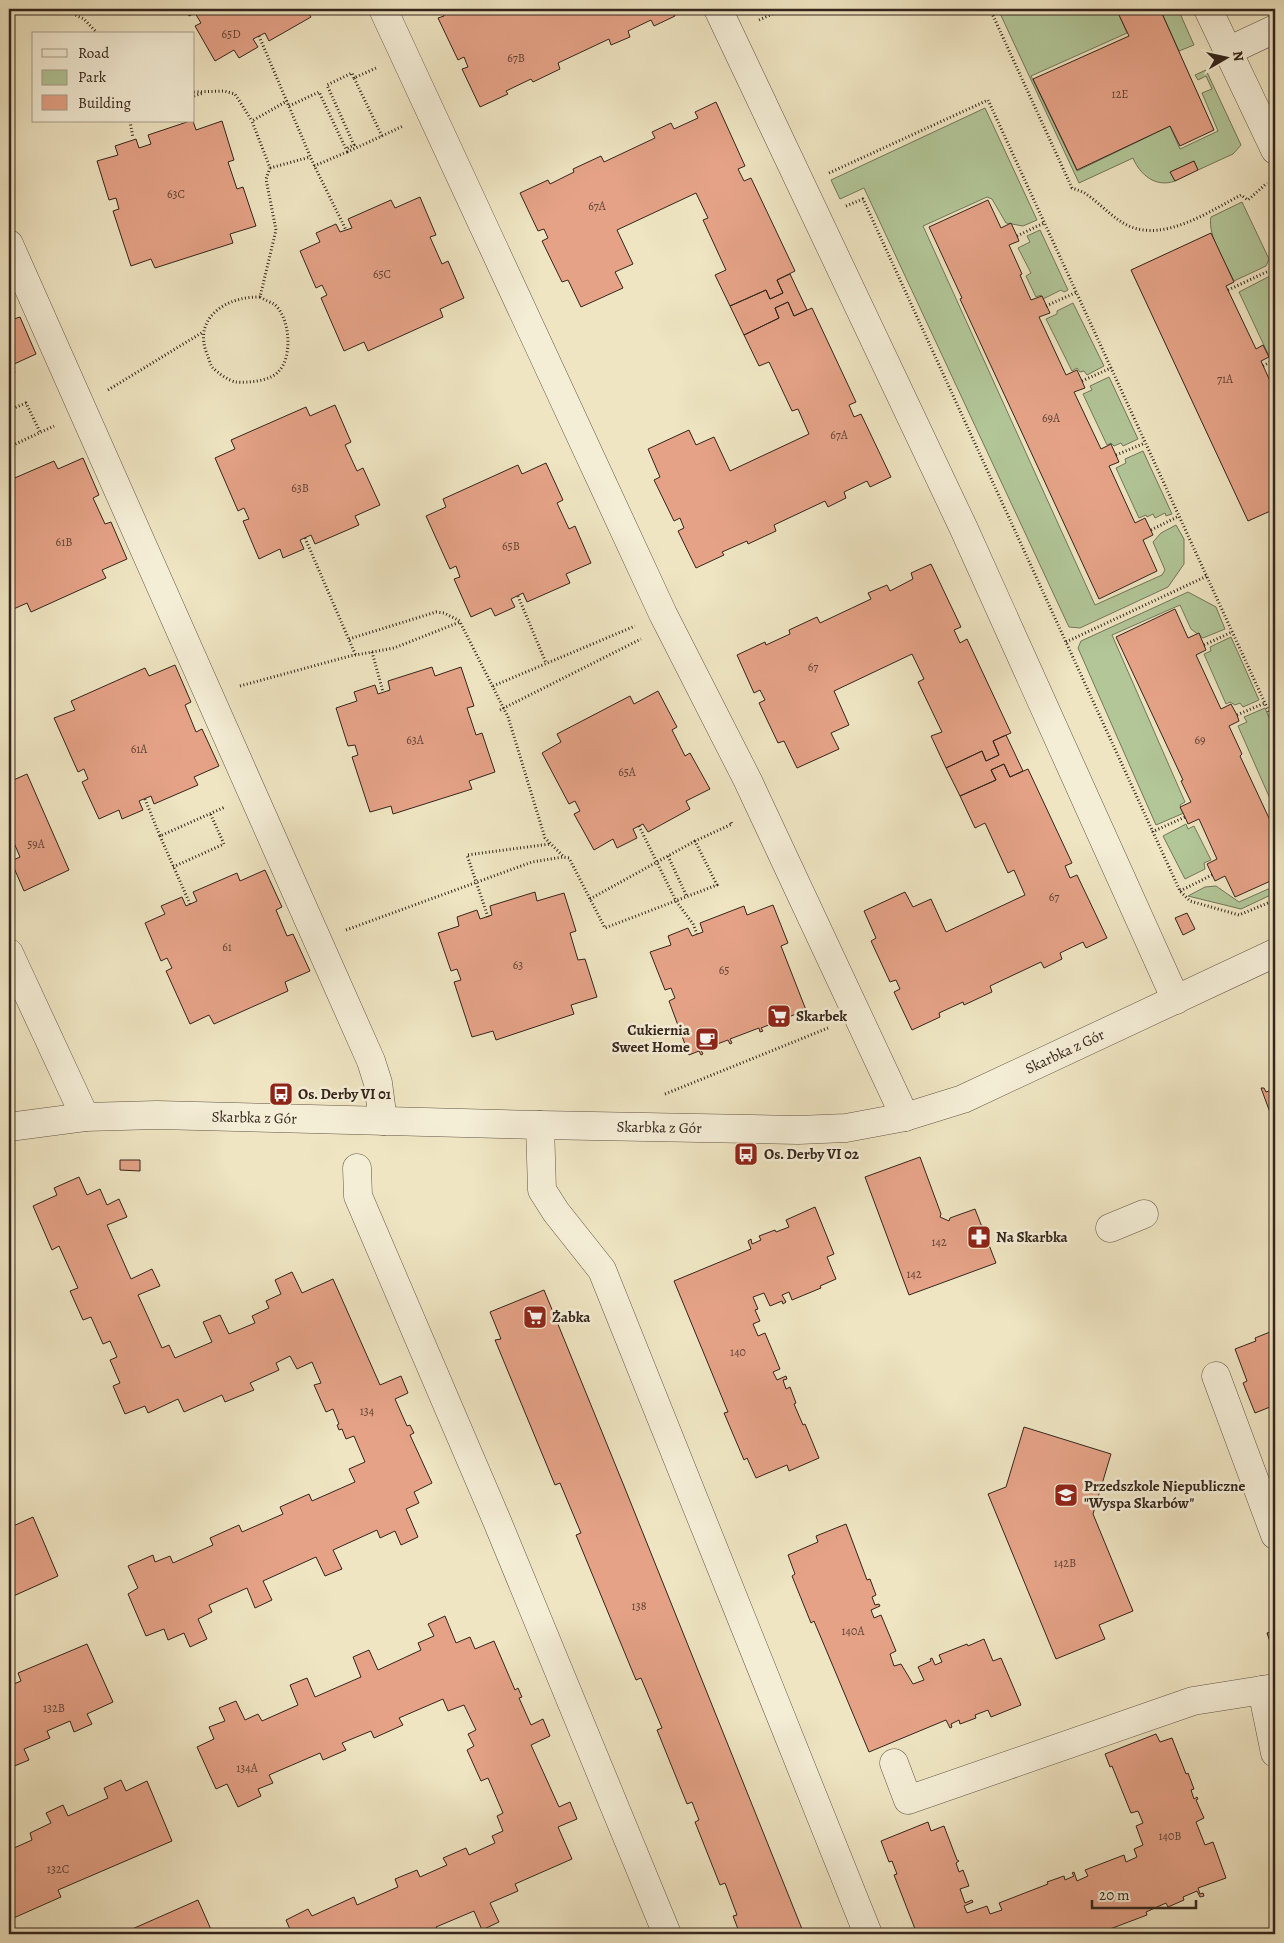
<svg xmlns="http://www.w3.org/2000/svg" width="1284" height="1943" font-family="Alegreya,serif">
<rect width="100%" height="100%" fill="#efe5c2"/>
<filter id="stains"><feTurbulence type="fractalNoise" baseFrequency=".004" numOctaves="4"/><feColorMatrix values="0 0 0 0 .2 0 0 0 0 .09 0 0 0 0 .02 0 0 0 .5 -.17"/></filter>
<radialGradient id="worn" r=".72"><stop offset=".6" stop-color="#630" stop-opacity="0"/><stop offset="1" stop-color="#630" stop-opacity=".3"/></radialGradient>
<path fill="#b2c698" stroke="#73765a" d="M998,9H1132L1119,15L1127,33L1031,76L1077,171L1170,126L1180,149L1218,131L1202,93L1212,89L1206,76L1198,80L1195,75L1206,70L1241,145L1233,154L1198,170L1194,161L1171,172L1175,181C1156,188 1140,175 1133,158L1079,183Z
M1160,9H1178L1194,45L1179,51Z
M985,108L1037,220L1023,226L1006,223L992,199L987,197L923,226L1095,605L1162,575L1165,570L1153,542L1161,533L1176,525L1184,539V564L1168,587L1080,628L1069,627L864,188L840,199L831,180Z
M1242,202L1269,259L1266,266L1234,281C1226,264 1207,235 1211,217Z
M1040,230L1068,290L1064,292L1061,290L1043,299L1041,295L1036,297L1026,276L1031,273L1018,248L1030,242L1027,236Z
M1270,276L1275,278V353L1269,356L1239,292Z
M1073,303L1104,366L1087,375L1084,371L1080,372L1077,368L1072,371L1046,319L1057,314V311Z
M1109,377L1138,439L1123,446L1121,443L1114,446L1111,443L1107,445L1083,394L1092,390L1090,386Z
M1143,451L1172,514L1166,516L1165,513L1155,518L1153,514L1147,517L1146,515L1139,518L1116,468L1126,463L1125,459Z
M1188,592L1216,607L1225,629L1203,638L1191,629L1180,605L1112,635L1185,802L1180,805L1184,813L1156,825L1078,648L1081,641Z
M1231,637L1259,700L1243,707L1240,703L1235,705L1230,702L1226,704L1204,654L1211,651L1210,647Z
M1265,708L1275,732V810L1238,726L1247,722L1244,717Z
M1186,824L1188,829L1194,826L1211,860L1204,863L1205,869L1185,879L1163,836Z
M1216,886L1239,902L1275,886V893L1241,909L1188,896L1205,887Z"/>
<path fill="#e5a287" stroke="#34251c" d="M185,9H306L311,17L269,41L265,33L253,39L258,47L239,58L234,50L215,61L195,26L201,23L195,13L189,16Z
M441,9H672L675,16L654,26L651,20L628,31L630,37L611,45L609,39L558,63L560,69L533,82L531,79L506,91L508,94L480,107L462,69L468,67L464,57L458,60L438,18L444,16Z
M1132,9H1160L1214,130L1180,146L1170,126L1077,170L1033,79L1129,36L1119,15Z
M716,102L745,166L738,169L744,181L751,178L795,271L777,280L783,293L770,299L766,290L730,306L715,275L726,270L703,220L708,218L696,193L617,230L633,264L615,272L623,288L581,307L568,280L562,282L542,241L548,238L544,229L538,231L520,193L548,180L550,184L574,172L573,169L601,156L604,162L655,138L652,132L671,123L674,129L698,118L695,112Z
M190,121H193L196,130L222,121L234,160L228,162L237,189L243,187L256,226L230,234L233,243L155,268L151,259L131,266L113,211L119,209L116,198L109,200L97,161L118,155L115,146L136,139L139,148L151,144L148,135Z
M1194,161L1198,170L1175,181L1170,172Z
M420,197L436,235L430,237L442,264L448,261L464,298L440,309L443,317L368,351L364,342L344,351L321,298L327,295L322,285L316,288L300,251L320,242L316,233L336,224L340,232L352,228L348,219L391,200L395,208Z
M988,200L1001,228L1011,223L1017,236L1019,241L1009,245L1022,274L1020,275L1031,300L1042,296L1050,313L1039,317L1066,375L1077,370L1082,381L1085,388L1074,392L1101,449L1111,444L1119,462L1109,466L1135,523L1145,518L1153,535L1143,540L1157,571L1099,599L960,299L962,298L929,227Z
M1211,233L1234,282L1226,286L1256,349L1263,345L1269,357L1261,361L1275,392V509L1248,521L1131,270Z
M790,274L807,310L794,316L788,302L775,308L779,318L744,335L730,306L766,290L770,299L783,293L777,280Z
M788,302L794,316L812,308L856,402L849,405L854,417L861,414L891,477L870,487L867,481L844,492L846,498L828,507L825,501L774,525L776,531L748,544L747,541L722,552L724,555L696,568L678,531L684,528L680,518L674,521L654,480L660,477L648,449L689,430L696,445L714,437L730,471L809,434L798,409L792,411L769,362L759,366L744,335L779,318L775,308Z
M9,308L14,319L20,317L36,354L12,365L15,373L9,376Z
M335,405L351,442L345,445L357,471L363,468L380,505L355,516L359,525L315,544L311,535L300,540L304,549L283,558L280,549L259,559L243,521L249,519L244,508L238,511L215,458L235,449L231,440L306,407L310,416Z
M83,458L99,495L93,498L105,524L111,522L127,559L102,570L106,578L31,612L27,603L9,611V491L14,489L10,480L54,461L58,469Z
M546,463L563,500L557,503L569,529L575,526L591,563L566,574L570,583L527,602L523,593L511,599L515,607L495,616L491,608L471,617L454,579L460,577L456,566L450,569L426,516L446,507L443,499L518,465L522,474Z
M931,564L961,627L954,630L960,643L967,639L1011,733L993,741L999,755L986,761L982,751L946,768L931,736L942,732L918,682L924,679L912,654L834,691L849,725L831,733L839,749L797,768L784,741L778,743L759,703L765,700L760,690L754,693L737,655L765,642L766,645L790,634L789,630L817,617L820,623L871,599L868,593L887,585L890,591L913,579L911,573Z
M1175,609L1188,638L1199,633L1206,650L1196,655L1221,709L1231,704L1237,715L1239,721L1229,726L1242,754L1240,756L1275,831V879L1235,897L1225,876L1215,881L1207,864L1217,859L1199,819L1188,824L1185,817L1180,807L1191,802L1181,781L1183,780L1116,637Z
M175,665L191,702L185,705L196,732L202,729L219,766L194,777L198,785L154,804L151,796L139,801L143,810L122,819L119,810L99,819L82,782L88,779L84,769L78,772L54,718L75,710L71,701L145,668L149,676Z
M432,667L435,676L461,667L474,706L467,708L476,735L482,733L495,772L469,781L472,789L393,814L391,806L370,812L352,757L358,755L355,745L348,746L336,708L357,701L354,692L375,685L378,694L390,690L388,681Z
M658,691L677,727L672,730L685,756L690,753L710,789L686,801L690,809L648,832L643,824L633,829L637,838L617,848L613,839L594,850L574,814L580,811L575,801L569,804L542,753L561,742L557,734L630,696L634,704Z
M1006,735L1023,771L1010,777L1004,764L991,770L996,780L960,796L946,768L982,751L986,761L999,755L993,741Z
M1004,764L1010,777L1028,769L1072,863L1065,866L1070,878L1077,875L1107,938L1086,948L1083,942L1060,953L1062,959L1044,968L1041,962L990,986L992,992L964,1005L963,1002L939,1013L940,1017L912,1030L894,992L900,989L896,980L890,982L871,941L876,938L864,911L905,892L913,907L931,899L946,932L1025,895L1014,870L1008,873L985,823L975,828L960,796L996,780L991,770Z
M27,774L69,870L24,891L11,861L20,857L9,831V782Z
M265,870L282,907L276,910L287,936L293,934L310,971L285,982L288,991L214,1024L209,1015L190,1024L166,971L172,968L167,958L161,961L145,923L165,914L161,906L182,897L186,906L197,901L193,892L237,873L240,881Z
M535,892L537,901L564,893L576,931L570,933L578,960L585,959L597,997L571,1005L574,1014L496,1040L493,1031L472,1037L454,982L461,980L457,969L451,971L438,933L459,926L457,917L477,910L480,919L492,915L490,906Z
M773,905L788,943L781,946L806,1010L786,1018L788,1021L786,1022L784,1019L761,1028L763,1031L760,1032L759,1028L730,1039L732,1043L730,1044L728,1040L701,1050L703,1054L701,1055L699,1051L689,1055L669,1001L675,998L671,988L665,990L650,952L671,945L668,936L688,928L692,936L703,932L700,923L744,906L747,915Z
M1187,913L1195,929L1183,935L1175,918Z
M1261,1088H1264L1266,1092L1275,1089V1126Z
M920,1157L941,1214L940,1217L949,1221L950,1218L975,1209L996,1263L909,1295L865,1177Z
M120,1160H140V1171L120,1170Z
M79,1177L87,1195L100,1189L107,1205L119,1199L127,1217L107,1225L131,1279L152,1269L160,1286L138,1295L162,1348L169,1345L175,1358L212,1342L203,1322L220,1315L229,1334L255,1323L252,1316L269,1308L266,1301L281,1294L275,1280L292,1272L302,1293L333,1279L380,1385L401,1376L408,1393L395,1399L407,1426L410,1425L414,1433L410,1435L432,1483L414,1492L419,1503L406,1509L418,1537L401,1545L395,1531L380,1538L377,1530L333,1550L342,1569L325,1576L316,1557L263,1581L272,1600L255,1608L247,1588L209,1605L212,1612L198,1619L207,1639L190,1647L184,1633L168,1640L164,1629L146,1636L128,1594L138,1588L128,1566L153,1555L155,1562L170,1556L173,1563L213,1545L210,1538L239,1525L242,1532L283,1514L280,1507L309,1494L312,1501L355,1482L349,1469L365,1462L354,1436L346,1439L342,1429L339,1430L337,1425L339,1424L333,1409L326,1412L314,1385L321,1383L312,1362L297,1369L290,1356L276,1363L279,1370L250,1383L254,1390L225,1402L222,1395L184,1412L178,1399L148,1413L145,1406L125,1414L113,1386L120,1383L110,1360L117,1357L110,1341L103,1344L91,1317L83,1320L70,1291L78,1288L59,1246L52,1250L33,1206L57,1195L54,1188Z
M815,1207L834,1254L827,1257L836,1279L820,1286L821,1288L792,1300L789,1292L782,1295L786,1302L783,1304L782,1301L770,1306L764,1293L753,1297L758,1309L755,1310L760,1321L753,1324L758,1336L765,1333L780,1369L773,1372L777,1380L786,1376L787,1379L783,1380L786,1389L790,1387L796,1403L794,1404L803,1425L805,1424L819,1458L789,1471L787,1465L756,1478L747,1458L744,1460L724,1413L728,1412L674,1281L751,1249L748,1241L751,1239L752,1244L761,1240L759,1236L775,1230L776,1232L789,1227L786,1220Z
M544,1290L624,1486L804,1934H740L733,1916L737,1915L725,1883L720,1885L695,1822L699,1820L692,1802L687,1804L657,1730L662,1728L641,1678L636,1680L576,1535L581,1533L560,1483L555,1485L495,1340L501,1339L490,1312Z
M1275,1330V1405L1255,1413L1243,1383L1247,1381L1235,1349L1256,1341L1255,1338Z
M1024,1427L1111,1454L1093,1514L1133,1611L1099,1625L1105,1639L1056,1659L988,1494L1006,1487Z
M33,1517L58,1576L9,1598V1521L11,1527Z
M846,1524L867,1580L870,1579L876,1595L872,1597L875,1605L879,1604L880,1606L871,1610L874,1618L881,1615L896,1651L890,1654L894,1666L901,1664L913,1684L924,1680L918,1667L931,1661L930,1659L932,1658L935,1665L942,1662L939,1655L967,1644L968,1646L984,1639L993,1661L1001,1658L1021,1705L991,1717L988,1710L975,1715L976,1718L960,1724L959,1720L951,1724L952,1727L950,1728L946,1720L869,1752L814,1621L811,1623L792,1576L795,1574L788,1555L818,1542L816,1536Z
M445,1616L456,1643L470,1637L475,1649L494,1641L515,1690L518,1688L522,1697L519,1698L531,1725L543,1719L550,1736L531,1745L559,1807L570,1802L577,1819L558,1827L572,1859L515,1884L518,1891L490,1903L499,1922L482,1930L474,1911L436,1927L439,1934H292L286,1920L308,1909L312,1916L354,1897L357,1905L398,1887L395,1879L417,1870L420,1877L447,1865L443,1858L466,1848L469,1855L495,1843L492,1836L503,1831L497,1816L503,1813L488,1778L481,1781L467,1750L474,1746L468,1734L476,1730L464,1705L448,1711L443,1699L399,1718L403,1725L374,1738L371,1731L342,1743L346,1750L323,1760L320,1753L269,1775L273,1783L258,1789L261,1796L238,1807L227,1784L216,1789L197,1747L214,1739L209,1727L225,1721L219,1708L236,1701L245,1720L258,1714L262,1721L298,1705L290,1685L307,1678L315,1697L361,1677L353,1657L369,1650L378,1670L421,1650L418,1643L434,1636L428,1624Z
M1275,1630V1649L1273,1650L1267,1633Z
M87,1644L113,1702L87,1714L92,1724L74,1732L70,1721L47,1731L50,1738L24,1749L29,1760L12,1767L9,1761V1686L21,1681L18,1673Z
M1156,1734L1160,1742L1172,1738L1186,1774L1188,1773L1194,1789L1191,1790L1194,1799L1197,1797L1198,1799L1196,1800L1204,1818L1196,1822L1205,1845L1213,1842L1226,1878L1198,1888L1200,1894L1203,1893L1204,1896L1200,1897L1197,1891L1183,1897L1184,1900L1168,1907L1166,1903L1146,1912L1147,1915L1110,1929L1112,1932L1107,1934H917L894,1875L897,1874L892,1861L889,1862L881,1841L928,1822L931,1831L944,1826L957,1860L959,1861L956,1863L959,1872L963,1870L969,1886L960,1889L965,1903L972,1900L973,1902L964,1906L967,1913L987,1906L990,1914L1002,1910L999,1903L1048,1884L1047,1882L1064,1876L1065,1880L1074,1876L1072,1873L1074,1872L1077,1881L1088,1876L1085,1870L1124,1855L1126,1862L1137,1857L1134,1849L1143,1845L1136,1826L1143,1823L1138,1811L1131,1813L1112,1766L1110,1767L1105,1754Z
M121,1780L126,1791L147,1781L172,1841L58,1890L61,1897L9,1920V1837L14,1848L32,1840L30,1833L51,1823L46,1813L63,1805L68,1816L108,1798L104,1788Z
M198,1900L213,1934H131L130,1930Z"/>
<g fill="none" stroke-linecap="round" stroke-linejoin="round">
<g stroke="#635546" stroke-width="29">
<g id="minor">
<path d="M383,9L663,614L748,781L905,1117"/>
<path d="M718,9L964,529L1176,1000"/>
<path d="M1208,9L1275,150"/>
<path d="M1228,51L1275,29"/>
<path d="M9,244L371,1061L378,1083L383,1121"/>
<path d="M9,953L85,1117"/>
<path d="M540,1125L542,1190L556,1212L602,1270L868,1934"/>
<path id="s1" d="M9,1127L85,1117L157,1115L540,1125L798,1130L846,1128L905,1117L963,1099L1275,953"/>
<path d="M357,1168L358,1196L497,1521L667,1934"/>
<path d="M1110,1228L1144,1214"/>
<path d="M1216,1376L1275,1535"/>
<path d="M1262,1690L1275,1753"/>
<path d="M894,1763L908,1800L1193,1701L1275,1688"/>
</g>
</g>
<path stroke="#34251c" stroke-width="3" stroke-dasharray="1 2.5" stroke-linecap="butt" d="M63,9L84,19L98,34
M990,9L1072,188C1077,190 1082,191 1086,194C1101,204 1113,219 1129,226C1165,242 1210,211 1241,195L1248,200L1267,183
M759,20L783,9
M259,36L313,163L346,230
M194,92L224,91L235,94L252,121
M194,96L203,93
M289,106L319,92L346,149L354,145L327,85L352,73L354,78
M130,121L133,138
M382,136L403,126
M347,152L382,136L354,78L376,68
M314,166L347,152L346,151
M270,168L310,157
M829,173L988,100L1275,725
M846,206L863,199L1180,891L1190,901L1239,915L1275,900
M1017,236L1044,223
M1228,290L1275,268
M260,297C265,300 270,302 274,304C290,317 293,356 279,371C271,381 248,383 236,382C229,381 218,373 213,368C210,365 209,358 207,354C192,317 228,296 260,297L276,230L266,179L270,168L252,121L287,101
M1046,306L1077,292
M1263,366L1275,359
M1082,381L1111,368
M108,390L203,332
M9,410L26,403L40,432
M9,447L54,426
M1116,455L1145,443
M1151,530L1179,516
M305,538L356,656
M518,596L546,663
M349,639L436,612L444,613L460,621
M1066,642L1207,576
M1204,645L1232,632
M372,652L383,692
M240,686L350,656L394,648L460,622L508,717L545,838L563,856
M493,686L635,626
M500,710L641,639
M1237,715L1265,703
M145,799L160,836L225,807
M639,826L676,901L693,924L697,934
M1152,832L1185,817
M160,836L190,904
M668,856L687,897
M173,867L224,844L210,813
M1180,891L1212,875
M590,899L695,841
M488,917L467,855L550,844
M346,930L532,862L563,857L569,858L605,928L717,885L695,841L732,824L731,822
M665,1094L828,1028"/>
<use href="#minor" stroke="#f5eed7" stroke-width="28"/>
</g>
<defs>
<g id="supermarket-square" transform="scale(1.25)"><rect x="-9" y="-9" width="18" height="18" rx="4" fill="#8f2418" stroke="#f5eed7"/><path d="M-6-5.5h2.5l.6 2H6L4.5 2H-2.5L-4.4-4H-6ZM-1.5 3.2a1.3 1.3 0 1 0 .1 0ZM3 3.2a1.3 1.3 0 1 0 .1 0Z" fill="#fff"/></g>
<g id="cafe-square" transform="scale(1.25)"><rect x="-9" y="-9" width="18" height="18" rx="4" fill="#8f2418" stroke="#f5eed7"/><path d="M-5.5-4.5H6V0H3Q3 3.5 0 3.5H-2.5Q-5.5 3.5-5.5 0ZM3-3.2v2h1.7v-2ZM-6 4.5H4V6H-6Z" fill="#fff"/></g>
<g id="bus-square" transform="scale(1.25)"><rect x="-9" y="-9" width="18" height="18" rx="4" fill="#8f2418" stroke="#f5eed7"/><path d="M-5-6H5V4H4V6H2V4H-2V6H-4V4H-5ZM-3.5-4V0h7V-4ZM-3.5 1.2v1.5H-2V1.2ZM2 1.2v1.5H3.5V1.2Z" fill="#fff"/></g>
<g id="pharmacy-square" transform="scale(1.25)"><rect x="-9" y="-9" width="18" height="18" rx="4" fill="#8f2418" stroke="#f5eed7"/><path d="M-2-6h4v4h4v4h-4v4h-4v-4h-4v-4h4Z" fill="#fff"/></g>
<g id="school-square" transform="scale(1.25)"><rect x="-9" y="-9" width="18" height="18" rx="4" fill="#8f2418" stroke="#f5eed7"/><path d="M0-5L7-2L0 1L-7-2ZM-4 1L0 2.5L4 1V4Q0 6-4 4Z" fill="#fff"/></g>
</defs>
<g fill-rule="evenodd">
<use href="#supermarket-square" x="779" y="1016"/>
<use href="#cafe-square" x="707" y="1039"/>
<use href="#bus-square" x="281" y="1094"/>
<use href="#bus-square" x="746" y="1154"/>
<use href="#pharmacy-square" x="979" y="1237"/>
<use href="#supermarket-square" x="535" y="1317"/>
<use href="#school-square" x="1066" y="1495"/>
</g>
<g text-anchor="middle" dominant-baseline="central" stroke-width="5" stroke-linejoin="round" paint-order="stroke">
<g font-size="12" fill="#604437">
<text x="231" y="34">65D</text>
<text x="516" y="58">67B</text>
<text x="1120" y="94">12E</text>
<text x="176" y="194">63C</text>
<text x="597" y="206">67A</text>
<text x="382" y="274">65C</text>
<text x="1225" y="379">71A</text>
<text x="1051" y="418">69A</text>
<text x="839" y="435">67A</text>
<text x="300" y="488">63B</text>
<text x="64" y="542">61B</text>
<text x="511" y="546">65B</text>
<text x="813" y="667">67</text>
<text x="415" y="740">63A</text>
<text x="1200" y="740">69</text>
<text x="139" y="749">61A</text>
<text x="627" y="772">65A</text>
<text x="36" y="844">59A</text>
<text x="1054" y="897">67</text>
<text x="227" y="947">61</text>
<text x="518" y="965">63</text>
<text x="724" y="970">65</text>
<text x="939" y="1242">142</text>
<text x="914" y="1274">142</text>
<text x="738" y="1352">140</text>
<text x="367" y="1411">134</text>
<text x="1065" y="1563">142B</text>
<text x="639" y="1606">138</text>
<text x="853" y="1631">140A</text>
<text x="54" y="1708">132B</text>
<text x="247" y="1768">134A</text>
<text x="1170" y="1836">140B</text>
<text x="58" y="1869">132C</text>
</g>
<g font-size="15" font-weight="bold" fill="#34251c" stroke="#f5eed7" text-anchor="start">
<text x="796" y="1016">Skarbek</text>
<text x="690" y="1030" text-anchor="end">Cukiernia<tspan x="690" dy="17">Sweet Home</tspan></text>
<text x="298" y="1094">Os. Derby VI 01</text>
<text x="764" y="1154">Os. Derby VI 02</text>
<text x="996" y="1237">Na Skarbka</text>
<text x="552" y="1317">Żabka</text>
<text x="1084" y="1486">Przedszkole Niepubliczne<tspan x="1084" dy="17">"Wyspa Skarbów"</tspan></text>
</g>
<g font-size="15" fill="#34251c" stroke="#f5eed7">
<text stroke="none"><textPath href="#s1" startOffset="1071">Skarbka z Gór</textPath></text>
<text stroke="none"><textPath href="#s1" startOffset="246">Skarbka z Gór</textPath></text>
<text stroke="none"><textPath href="#s1" startOffset="651">Skarbka z Gór</textPath></text>
</g>
</g>
<rect width="1284" height="1943" fill="none" stroke="#efe5c2" stroke-width="30"/>
<rect x="10" y="10" width="1264" height="1923" fill="none" stroke="#34251c" stroke-width="2.5"/>
<rect x="15" y="15" width="1254" height="1913" fill="none" stroke="#34251c"/>
<rect x="32" y="32" width="162" height="90" fill="#f5eed7" stroke="#a89e8c"/>
<rect x="42" y="49" width="25" height="8" fill="#f5eed7" stroke="#a89e8c"/>
<text x="78" y="58" font-size="15" fill="#34251c">Road</text>
<rect x="42" y="70" width="25" height="15" fill="#b2c698" stroke="#a89e8c"/>
<text x="78" y="82" font-size="15" fill="#34251c">Park</text>
<rect x="42" y="95" width="25" height="15" fill="#e5a287" stroke="#a89e8c"/>
<text x="78" y="108" font-size="15" fill="#34251c">Building</text>
<g transform="translate(1226 58) rotate(81)" stroke="#f5eed7" stroke-width="4" paint-order="stroke">
<path d="M0-4L9 19L0 12L-9 19Z" fill="#34251c"/>
<text y="-8" font-size="14" font-weight="bold" text-anchor="middle" fill="#34251c">N</text>
</g>
<path d="M1092 1900v8h104v-8" fill="none" stroke="#34251c" stroke-width="2.5"/>
<text x="1099" y="1900" font-size="15" fill="#34251c" stroke="#f5eed7" stroke-width="4" paint-order="stroke">20 m</text>
<rect width="100%" height="100%" filter="url(#stains)"/>
<rect width="100%" height="100%" fill="url(#worn)"/>
</svg>
